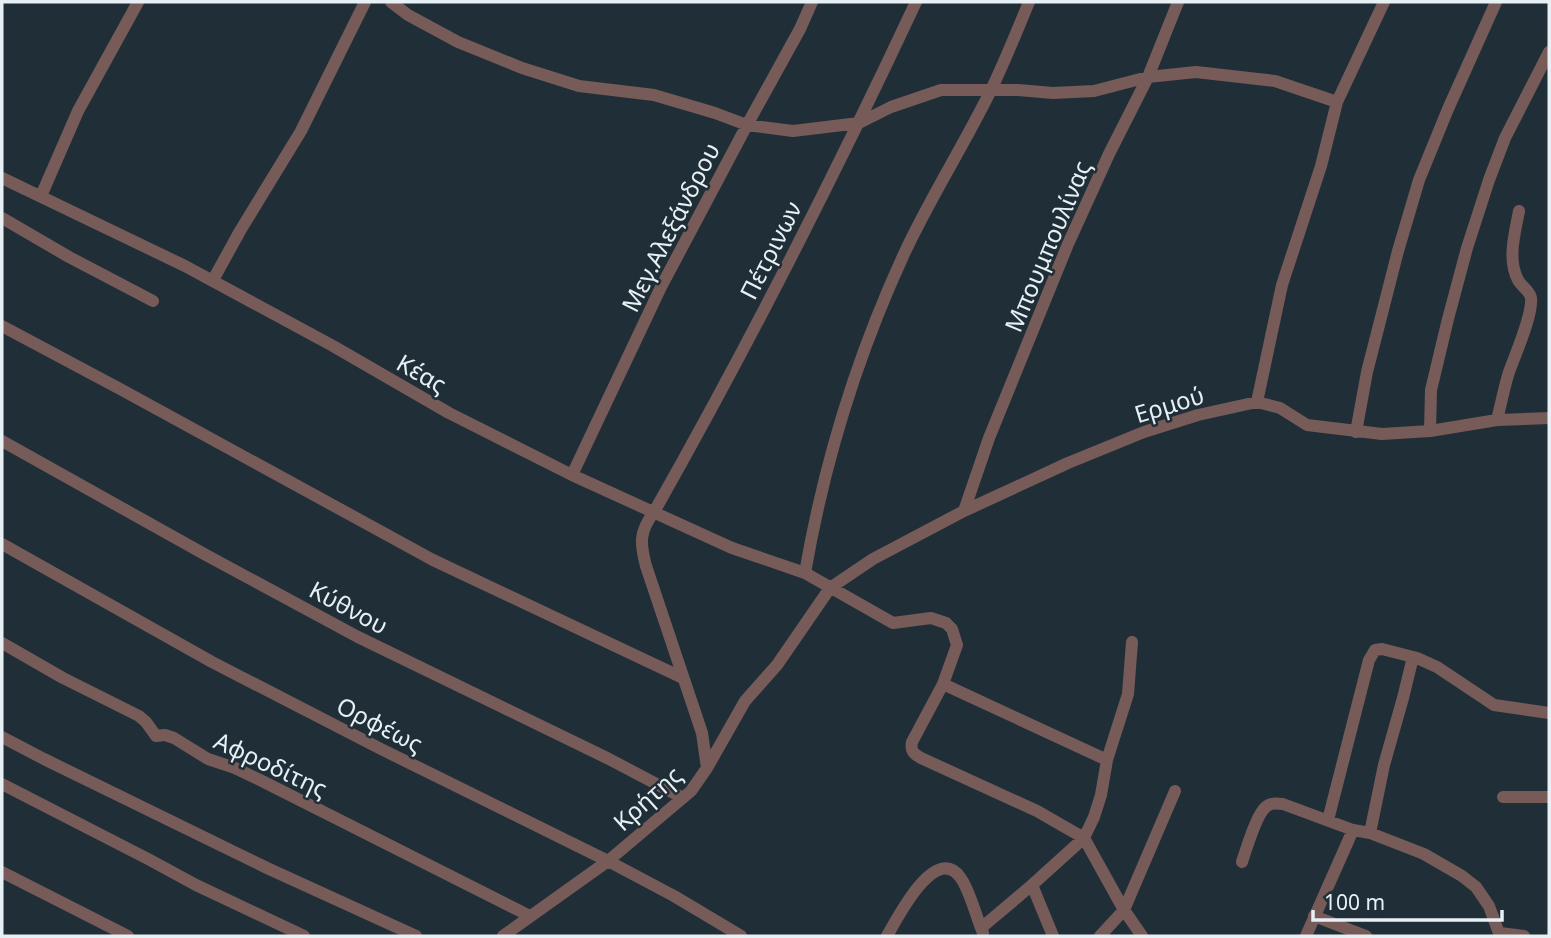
<svg xmlns="http://www.w3.org/2000/svg" width="1551" height="938" font-family="'Noto Sans',sans-serif">
<rect width="100%" height="100%" fill="#202f37"/>
<g fill="none" stroke-linecap="round" stroke-linejoin="round">
<path stroke="#775b59" stroke-width="12" d="M391,2L408,15L458,42L522,68L579,86L654,95L715,113L747,125L793,131L859,123L891,107L941,90H1018L1053,93L1094,91L1148,77L1196,72L1275,81L1337,102
M2,178L185,266L333,346L449,413L572,475L732,548L805,573L893,623L931,618L946,623L952,629L957,645L943,684L912,742C910,751 914,754 921,758L1037,811L1084,838L1124,910L1142,936
M41,196L78,111L138,2
M2,218L69,257L153,301
M213,280L240,231L301,131L365,2
M2,326L122,390L433,560L683,678
M1257,402L1282,285L1321,166L1337,102L1384,2
M1497,420C1501,404 1504,388 1509,372C1515,355 1533,315 1531,298C1530,291 1522,287 1518,280C1507,259 1515,233 1519,211
M1430,431L1431,390L1448,319L1467,248L1489,180L1505,138L1549,52
M1356,432L1367,372L1398,251L1419,180L1448,109L1496,2
M2,441L206,555L358,637L609,759L683,798
M572,475L661,287L747,125L800,29L812,2
M964,511L989,438L1068,244L1109,154L1148,77L1178,2
M2,544L212,662L381,749L608,861L674,896L741,936
M805,573C824,463 857,356 904,254C930,198 964,145 991,90C1005,61 1017,31 1029,2
M2,643L63,678L139,716L146,722L156,736L165,735L174,738L208,759L235,768L264,782L530,916
M943,684L1107,760
M2,737L44,759L267,868L416,936
M707,768L702,733L646,566C640,543 639,532 654,512C748,346 835,175 916,2
M2,784L150,860L196,885L304,936
M1503,797H1549
M1328,820L1369,660L1375,650L1382,649L1417,658L1437,667L1494,705L1549,713
M1370,833L1384,765L1403,698L1413,657
M1242,862C1246,850 1257,812 1267,806C1272,802 1278,804 1283,804L1353,830L1370,833L1424,854L1462,876L1476,887L1489,906L1500,936
M2,872L128,936
M1032,885L1053,936
M1314,916L1366,936
M981,928L1032,885L1084,838L1094,817L1101,795L1107,760L1128,694L1132,642
M1500,933L1524,936
M503,936L608,861L691,791L707,768L745,701L777,665L830,588L873,559L964,511L1068,463L1144,432L1198,415L1257,402L1280,408L1307,425L1382,434L1430,431L1497,420L1549,418
M887,936C897,919 935,843 960,877C970,890 976,917 983,933
M1100,936L1124,910L1175,791
M1306,936L1353,830"/>
</g>
<g text-anchor="middle" dominant-baseline="central" stroke-width="5" stroke-linejoin="round" paint-order="stroke">
<g font-size="24" fill="#e7f0f5" stroke="#202f37">
<text transform="translate(670 227) rotate(-63)">Μεγ.Αλεξάνδρου</text>
<text transform="translate(1047 246) rotate(-67)">Μπουμπουλίνας</text>
<text transform="translate(770 250) rotate(-63)">Πέτρινων</text>
<text transform="translate(422 373) rotate(30)">Κέας</text>
<text transform="translate(1169 404) rotate(-17)">Ερμού</text>
<text transform="translate(349 607) rotate(28)">Κύθνου</text>
<text transform="translate(380 724) rotate(27)">Ορφέως</text>
<text transform="translate(271 764) rotate(25)">Αφροδίτης</text>
<text transform="translate(647 798) rotate(-42)">Κρήτης</text>
</g>
</g>
<rect width="1551" height="938" fill="none" stroke="#e7f0f5" stroke-width="7"/>
<path d="M1313 910v10h189v-10" fill="none" stroke="#e7f0f5" stroke-width="3.5"/>
<text x="1324" y="910" font-size="21" fill="#e7f0f5" stroke="#202f37" stroke-width="5" paint-order="stroke">100 m</text>
</svg>
